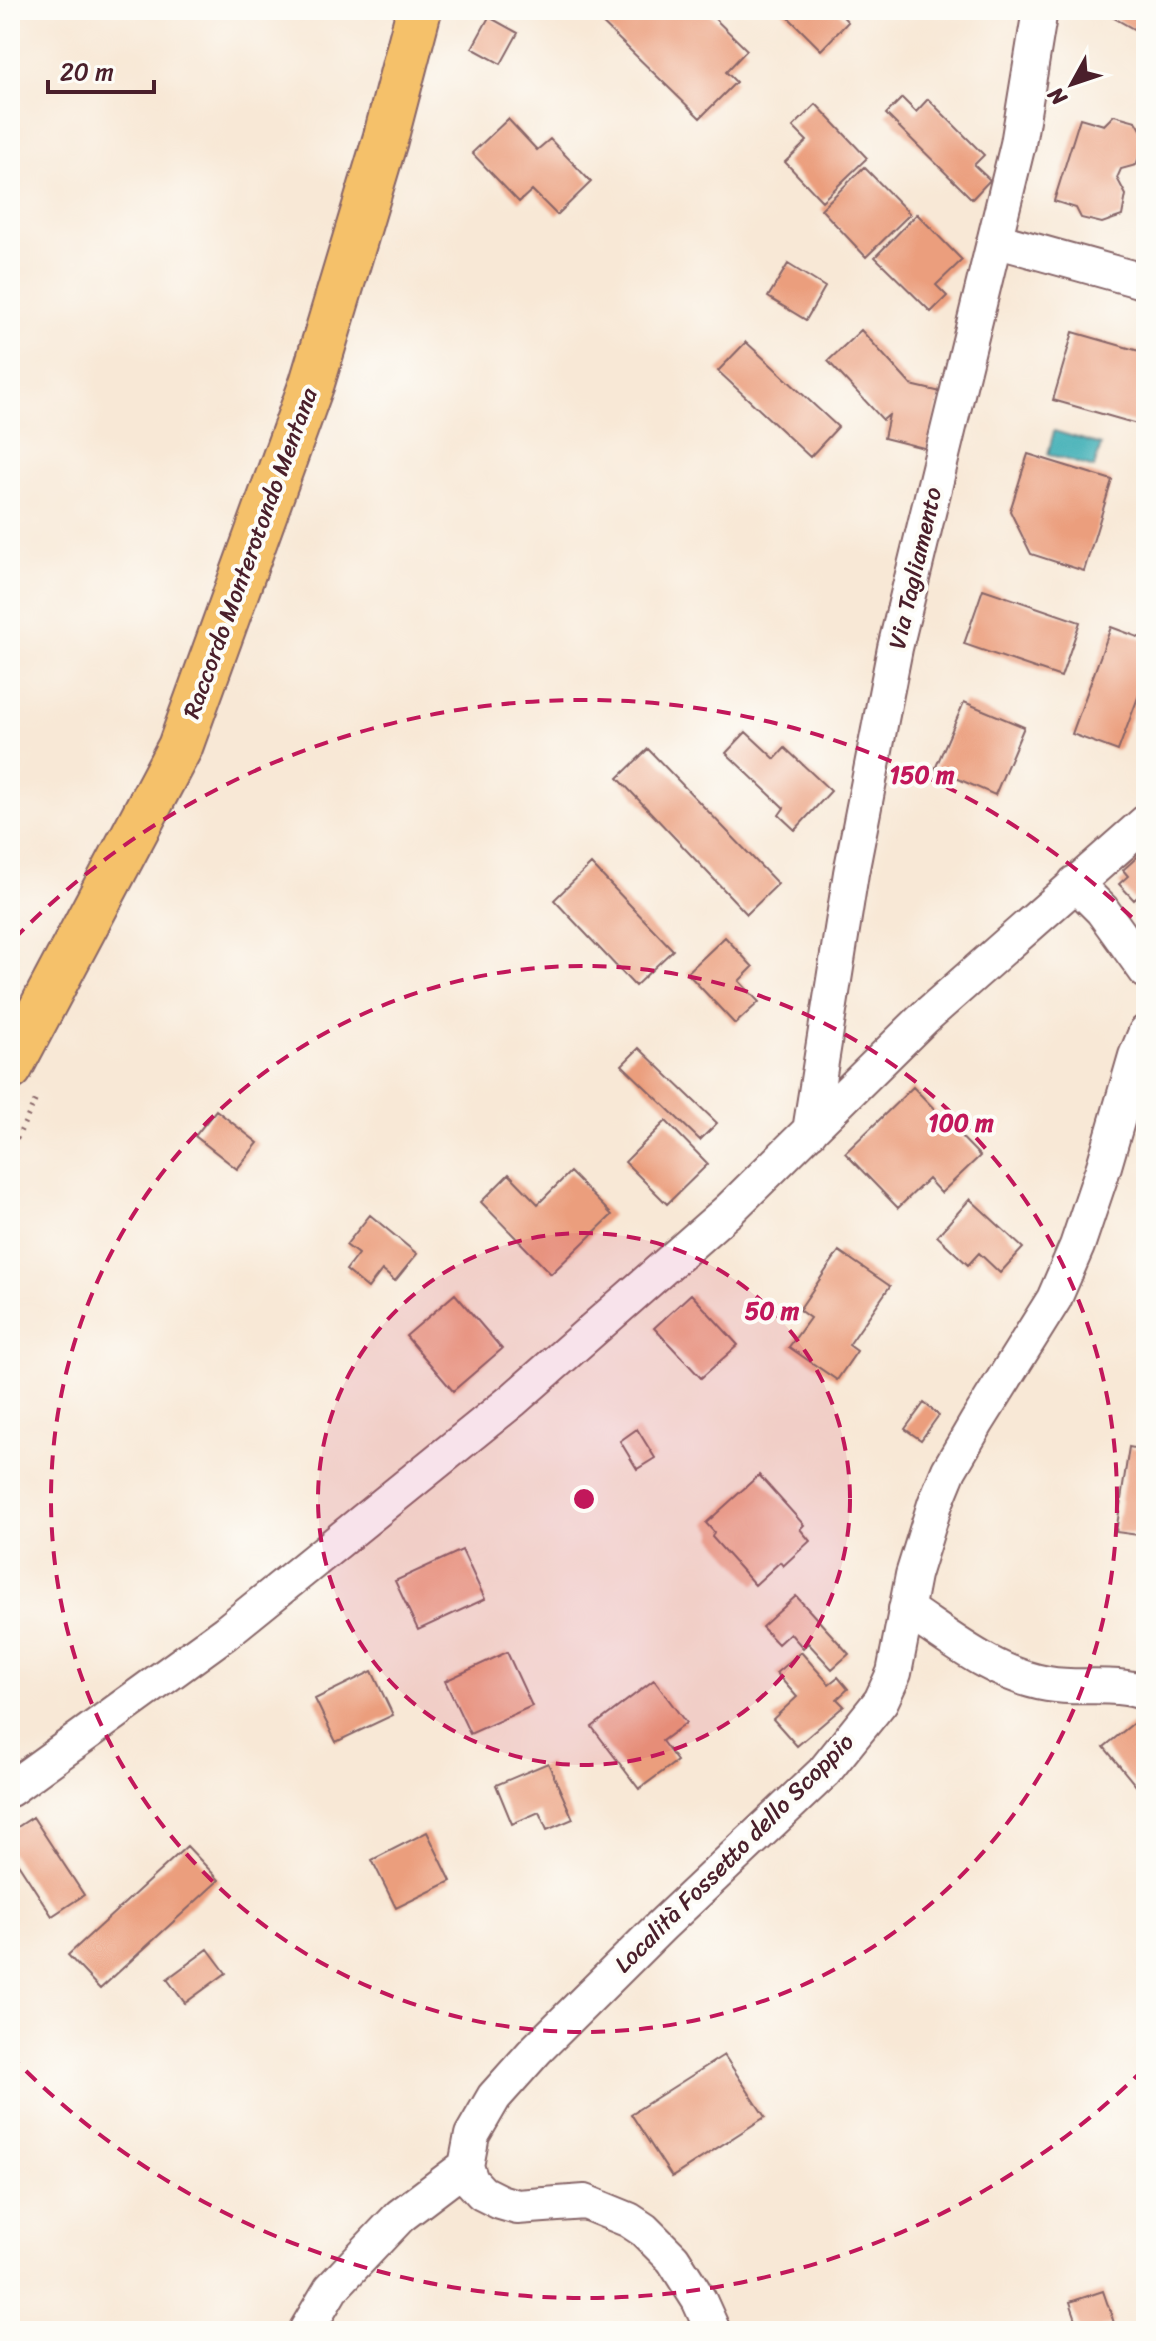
<svg xmlns="http://www.w3.org/2000/svg" width="1156" height="2341" font-family="Sriracha,sans-serif">
<rect width="100%" height="100%" fill="#fdfcf7"/>
<filter id="ink" filterUnits="userSpaceOnUse"><feTurbulence type="fractalNoise" baseFrequency=".0125" numOctaves="2"/><feDisplacementMap in="SourceGraphic" scale="16" xChannelSelector="R" yChannelSelector="G"/><feConvolveMatrix kernelMatrix="1 2 1 2 8 2 1 2 1" color-interpolation-filters="sRGB"/></filter>
<filter id="wash" filterUnits="userSpaceOnUse"><feTurbulence type="fractalNoise" baseFrequency=".006" numOctaves="4" result="noise"/><feDisplacementMap in="SourceGraphic" scale="32" xChannelSelector="R" yChannelSelector="G"/><feGaussianBlur stdDeviation="1.8" result="paint"/><feColorMatrix in="noise" values="0 0 0 0 0 0 0 0 0 0 0 0 0 0 0 0 0 1.4 0 .05"/><feComposite in="paint" operator="in"/></filter>
<g filter="url(#wash)">
<rect width="100%" height="100%" fill="#f8e8d6"/>
<path fill="#3caeb5" stroke="#436670" stroke-width="2" d="M1054,431L1101,445L1094,468L1048,454Z"/>
<g id="blocks">
<path fill="#eb9e7d" d="M589,10H706L747,50L726,72L736,82L700,118Z
M781,10H837L848,22L821,50Z
M1100,10H1146V36Z
M489,17L518,33L501,64L472,48Z
M902,98L916,112L928,99L984,155L974,165L990,180L972,199L886,114Z
M816,104L867,158L822,201L785,162L807,141L793,127Z
M1114,115L1136,121L1146,138L1136,165L1121,169L1117,178L1126,195L1122,216L1102,223L1081,218L1076,208L1054,201L1080,118L1104,125Z
M508,119L537,150L550,139L591,182L557,215L532,190L519,202L472,153Z
M864,167L910,214L866,257L821,209Z
M917,214L962,260L936,285L947,296L931,312L875,257Z
M788,264L825,287L806,320L768,297Z
M861,330L911,385L941,392L928,449L884,438L889,415L883,420L828,361Z
M1073,332L1146,353V418L1144,426L1053,400Z
M746,342L838,427L810,457L718,371Z
M1028,454L1112,480L1084,571L1031,554L1010,511Z
M983,589L1080,622L1061,677L964,644Z
M1111,627L1146,640V694L1140,692L1118,751L1072,734Z
M964,702L1024,727L995,795L935,769Z
M746,732L775,759L785,748L831,791L795,830L779,815L784,808L726,753Z
M648,749L778,884L747,914L618,778Z
M1146,849V895L1143,892L1134,900L1119,884L1128,876L1123,870Z
M591,864L673,950L635,986L554,900Z
M725,937L753,967L739,981L759,1002L735,1024L687,973Z
M639,1048L717,1123L700,1140L622,1065Z
M913,1087L980,1156L941,1193L928,1179L898,1208L845,1153Z
M216,1110L258,1143L237,1169L195,1136Z
M666,1121L708,1164L667,1204L625,1162Z
M570,1172L612,1215L551,1274L481,1202L509,1174L538,1204Z
M970,1199L1023,1248L1000,1273L979,1253L968,1265L937,1236Z
M370,1215L417,1254L395,1281L382,1270L368,1288L346,1270L358,1254L346,1245Z
M839,1251L890,1286L849,1345L857,1351L837,1380L789,1347L810,1318L799,1310Z
M455,1294L502,1349L453,1391L406,1336Z
M691,1294L738,1345L701,1378L654,1328Z
M924,1403L939,1415L921,1440L905,1429Z
M637,1429L655,1458L637,1469L620,1441Z
M1129,1447L1146,1450V1536L1116,1532Z
M759,1475L804,1525L800,1529L810,1541L783,1566L780,1562L755,1585L712,1537L714,1532L706,1523Z
M462,1550L485,1599L418,1630L395,1581Z
M796,1596L849,1654L832,1669L808,1643L803,1648L790,1633L778,1644L762,1627Z
M507,1652L532,1706L470,1734L445,1681Z
M801,1652L829,1684L838,1677L848,1689L837,1699L844,1706L797,1746L773,1719L797,1697L776,1673Z
M372,1671L393,1715L336,1742L315,1699Z
M654,1680L686,1723L662,1741L677,1761L639,1789L592,1727Z
M1146,1713V1798L1104,1747Z
M548,1763L573,1819L547,1830L539,1812L512,1824L496,1785Z
M33,1817L84,1895L52,1916L10,1851V1832Z
M427,1832L451,1881L396,1908L372,1860Z
M187,1846L219,1880L100,1989L68,1955Z
M208,1949L226,1973L185,2003L167,1979Z
M724,2055L765,2117L672,2177L631,2114Z
M1103,2291L1114,2323L1091,2331H1080L1070,2302Z"/>
</g>
</g>
<g filter="url(#ink)">
<use href="#blocks" fill-opacity="0" stroke="#876567" stroke-width="2"/>
<g fill="none" stroke-linecap="round" stroke-linejoin="round">
<g stroke="#876567" stroke-width="38">
<path id="minor" d="M995,240L1146,282
M1075,883L1102,910L1146,971
M810,1131L851,873L895,648L1018,144L1040,10
M906,1609C951,1639 994,1675 1048,1684C1081,1690 1114,1681 1146,1693
M10,1789L225,1633L513,1400L729,1210L925,1017L1146,822
M306,2331L331,2289L400,2216L466,2166
M713,2331L699,2300L673,2259L644,2230L629,2220L585,2202L517,2207L500,2202L482,2193L471,2181L466,2166L472,2135L494,2097L536,2050L661,1926L824,1772L881,1701L894,1673L913,1575L935,1504L949,1470L977,1422L1054,1299L1077,1246L1104,1166L1136,1056L1146,1032"/>
</g>
<g stroke="#876567" stroke-width="48">
<path id="major" d="M10,1068L180,747L312,383L385,140L419,10"/>
</g>
<path stroke="#876567" stroke-width="5" stroke-dasharray="2 6" stroke-linecap="butt" d="M10,1153L37,1097"/>
<use href="#minor" stroke="#fff" stroke-width="34"/>
<use href="#major" stroke="#f5c16b" stroke-width="44"/>
</g>
</g>
<circle cx="584" cy="1499" r="266" fill="#c2185b" fill-opacity=".12"/>
<g fill="none" stroke="#c2185b" stroke-width="4" stroke-dasharray="14 10">
<circle cx="584" cy="1499" r="266"/>
<circle cx="584" cy="1499" r="533"/>
<path d="M1144 2069A799 799 0 0 1 14 2059M14 939A799 799 0 0 1 1144 929"/>
</g>
<g text-anchor="middle" dominant-baseline="central" stroke-width="8" stroke-linejoin="round" paint-order="stroke">
<g font-size="24" fill="#4a1f2b" stroke="#fdfcf7">
<text transform="translate(250 553) rotate(-70)">Raccordo Monterotondo Mentana</text>
<text transform="translate(915 568) rotate(-77)">Via Tagliamento</text>
<text transform="translate(734 1853) rotate(-45)">Località Fossetto dello Scoppio</text>
</g>
</g>
<circle cx="584" cy="1499" r="12" fill="#c2185b" stroke="#fdfcf7" stroke-width="4"/>
<g font-size="24" text-anchor="middle" font-weight="bold" fill="#c2185b" stroke="#fdfcf7" stroke-width="8" stroke-linejoin="round" paint-order="stroke">
<text x="922" y="783">150 m</text>
<text x="961" y="1131">100 m</text>
<text x="772" y="1319">50 m</text>
</g>
<rect width="1156" height="2341" fill="none" stroke="#fdfcf7" stroke-width="40"/>
<g transform="translate(1072 84) rotate(230)" stroke="#fdfcf7" stroke-width="6" paint-order="stroke">
<path d="M0-6L14 30L0 20L-14 30Z" fill="#4a1f2b"/>
<text y="-12" font-size="22" font-weight="bold" text-anchor="middle" fill="#4a1f2b">N</text>
</g>
<path d="M48 80v12h106v-12" fill="none" stroke="#4a1f2b" stroke-width="4"/>
<text x="60" y="80" font-size="24" fill="#4a1f2b" stroke="#fdfcf7" stroke-width="6" paint-order="stroke">20 m</text>
</svg>
